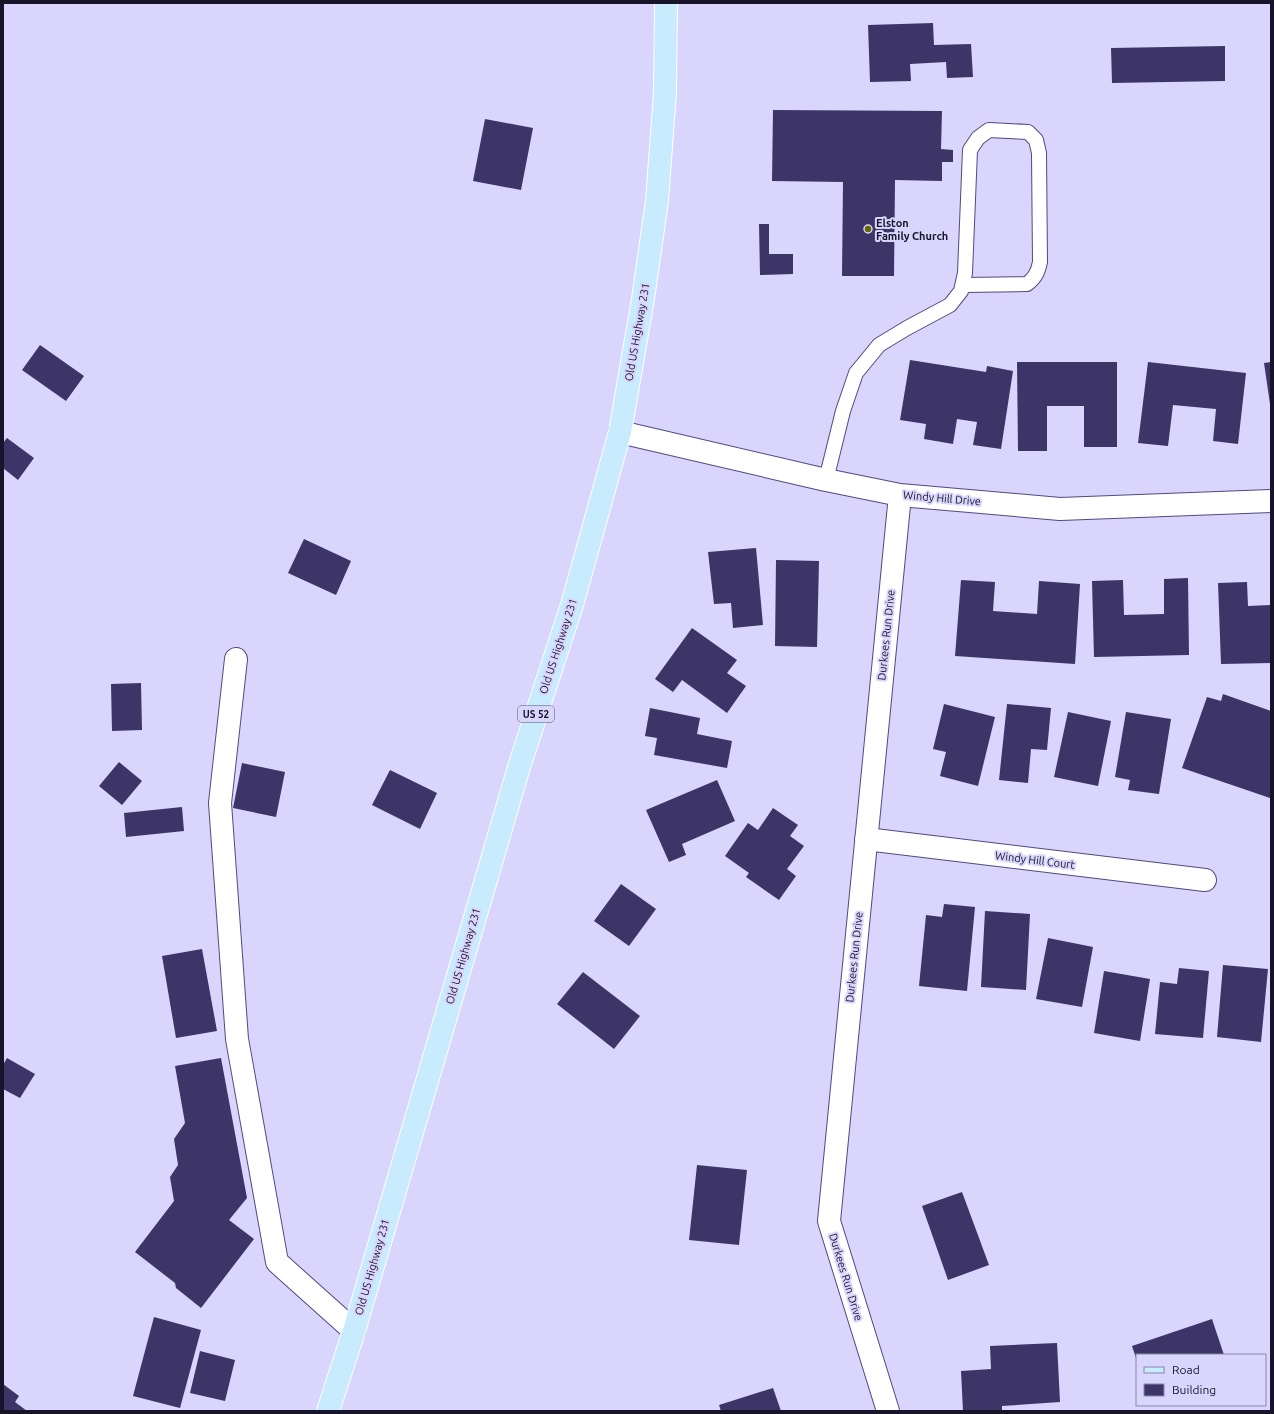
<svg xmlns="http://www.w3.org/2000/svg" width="1274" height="1414" font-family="Ubuntu,sans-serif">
<rect width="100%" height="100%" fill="#d9d5fc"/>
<path fill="#3d3468" d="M933,23L934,45L971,44L973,77L947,78L946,62L910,64L911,81L870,82L868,25Z
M1225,46V81L1112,83L1111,48Z
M773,110L942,111L941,149L953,150V162H942V181L895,180L894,276H842L843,182L772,181Z
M485,119L533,128L521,190L473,181Z
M759,224H769V254H793V274L760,275Z
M40,345L84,376L66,401L22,370Z
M910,360L986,372L987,366L1013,371L1001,449L973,445L977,422L957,419L953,444L924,439L926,424L900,420Z
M1017,362H1117V447H1084V406H1047V451H1018Z
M1148,362L1246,373L1238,444L1213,441L1216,409L1173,405L1168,446L1138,443Z
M1271,362V404H1270L1264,363Z
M7,438L34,458L18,480L3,468V443Z
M304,539L351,561L336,595L288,573Z
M756,548L763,625L733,628L731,603L714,604L708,552Z
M776,560L819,561L817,647L775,646Z
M1188,578L1189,655L1094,657L1092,581L1123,580L1124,615L1164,614V579Z
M961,580L995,582L993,611L1037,614L1039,581L1080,584L1075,664L955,656Z
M1247,582L1248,606L1271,605V663L1221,664L1218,583Z
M692,628L737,660L727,673L746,686L727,713L682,680L673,692L655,679Z
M141,683L142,730L112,731L111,684Z
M1223,694L1271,711V794L1270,798L1182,768L1207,697L1221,701Z
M944,704L995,717L978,786L940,776L946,752L933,749Z
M1007,704L1051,708L1047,750L1031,749L1028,783L999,780Z
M650,708L700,718L697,734L732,741L727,768L654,755L657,738L645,736Z
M1068,712L1111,721L1098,786L1054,777Z
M1126,712L1171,719L1159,794L1128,790L1130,780L1115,777Z
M119,762L142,781L122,805L99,786Z
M242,763L285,772L276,817L233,808Z
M390,770L437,793L420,829L372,805Z
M717,780L735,821L682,844L686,855L669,862L646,810Z
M182,807L184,831L126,837L124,813Z
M773,808L798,825L790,836L804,846L787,869L796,876L779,900L746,877L749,873L725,856L748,823L758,830Z
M621,884L656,909L629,946L594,921Z
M944,904L975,907L967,991L919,986L926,915L942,917Z
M985,911L1030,914L1026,990L981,987Z
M1048,938L1093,947L1082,1007L1036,999Z
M202,949L217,1031L176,1038L162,956Z
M1223,965L1268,969L1261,1042L1217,1037Z
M1179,968L1209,971L1203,1038L1155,1034L1160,982L1177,984Z
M1104,971L1150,979L1140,1041L1094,1033Z
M583,972L640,1016L614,1049L557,1004Z
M7,1058L35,1074L20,1098L3,1089V1065Z
M221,1058L247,1198L229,1220L254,1239L201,1308L176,1288L175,1283L135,1252L174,1201L170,1177L178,1165L174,1139L185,1123L175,1066Z
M697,1165L747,1170L739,1245L689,1240Z
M962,1192L989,1265L948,1280L922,1206Z
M154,1317L201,1330L180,1408L133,1396Z
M1212,1319L1224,1355H1137V1361L1132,1346Z
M1057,1343L1060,1402L1002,1406V1411H963L961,1371L991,1369L990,1346Z
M200,1351L235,1360L225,1401L190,1393Z
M3,1384L19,1396L15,1402L27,1411H3Z
M773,1388L781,1411H721L719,1405Z"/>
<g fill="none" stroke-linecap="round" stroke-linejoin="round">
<g stroke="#52497f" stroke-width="16">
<path id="service" d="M826,480L843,411L856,373L879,345L907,328L950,305L961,291L965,273L970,150L978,138L989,130L1028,132L1036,140L1039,153L1040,262C1038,272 1035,278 1027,284L963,285"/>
</g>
<g stroke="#52497f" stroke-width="24">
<path id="minor" d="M620,432L826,480L900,495L1060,509L1271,501
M236,659L220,803L237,1039L277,1262L354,1331
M866,839L1205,880
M888,1411L829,1221L900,495"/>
</g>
<g stroke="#fff" stroke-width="24">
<path id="primary" d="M328,1411L354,1331L519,767L572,605L620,432L643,299L657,201L665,92L666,3"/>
</g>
<use href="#service" stroke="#fff" stroke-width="14"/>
<use href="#minor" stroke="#fff" stroke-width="22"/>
<use href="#primary" stroke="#c8ebfd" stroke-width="22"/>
</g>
<circle fill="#686905" stroke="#d9d5fc" stroke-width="1.5" cx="868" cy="229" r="4"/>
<g text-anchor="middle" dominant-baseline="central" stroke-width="4" stroke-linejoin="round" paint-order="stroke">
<rect fill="#d9d5fc" stroke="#514d68" stroke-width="1" x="518" y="706" width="36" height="16" rx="3"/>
<g font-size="10" font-weight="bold" fill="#171329">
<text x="536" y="714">US 52</text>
</g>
<g font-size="11" font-weight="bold" fill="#171329" stroke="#d9d5fc" text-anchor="start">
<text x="876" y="223">Elston<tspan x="876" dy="13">Family Church</tspan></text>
</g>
<g font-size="11" fill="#171329" stroke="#d9d5fc">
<text transform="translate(637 332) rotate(-80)">Old US Highway 231</text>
<text transform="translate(942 498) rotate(5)">Windy Hill Drive</text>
<text transform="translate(886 635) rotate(-84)">Durkees Run Drive</text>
<text transform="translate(558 646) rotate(-72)">Old US Highway 231</text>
<text transform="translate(1035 860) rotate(7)">Windy Hill Court</text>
<text transform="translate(463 956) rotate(-74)">Old US Highway 231</text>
<text transform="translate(854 957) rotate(-84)">Durkees Run Drive</text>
<text transform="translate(372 1267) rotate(-74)">Old US Highway 231</text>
<text transform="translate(846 1277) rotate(73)">Durkees Run Drive</text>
</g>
</g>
<rect width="1274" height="1414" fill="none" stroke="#171329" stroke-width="8"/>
<rect x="1136" y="1354" width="130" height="52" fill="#d9d5fc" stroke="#8b87a8"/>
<rect x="1144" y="1367" width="20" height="6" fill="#c8ebfd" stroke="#8b87a8"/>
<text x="1172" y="1374" font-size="12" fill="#171329">Road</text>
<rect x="1144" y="1384" width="20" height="12" fill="#3d3468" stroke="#8b87a8"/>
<text x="1172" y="1394" font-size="12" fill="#171329">Building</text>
</svg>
